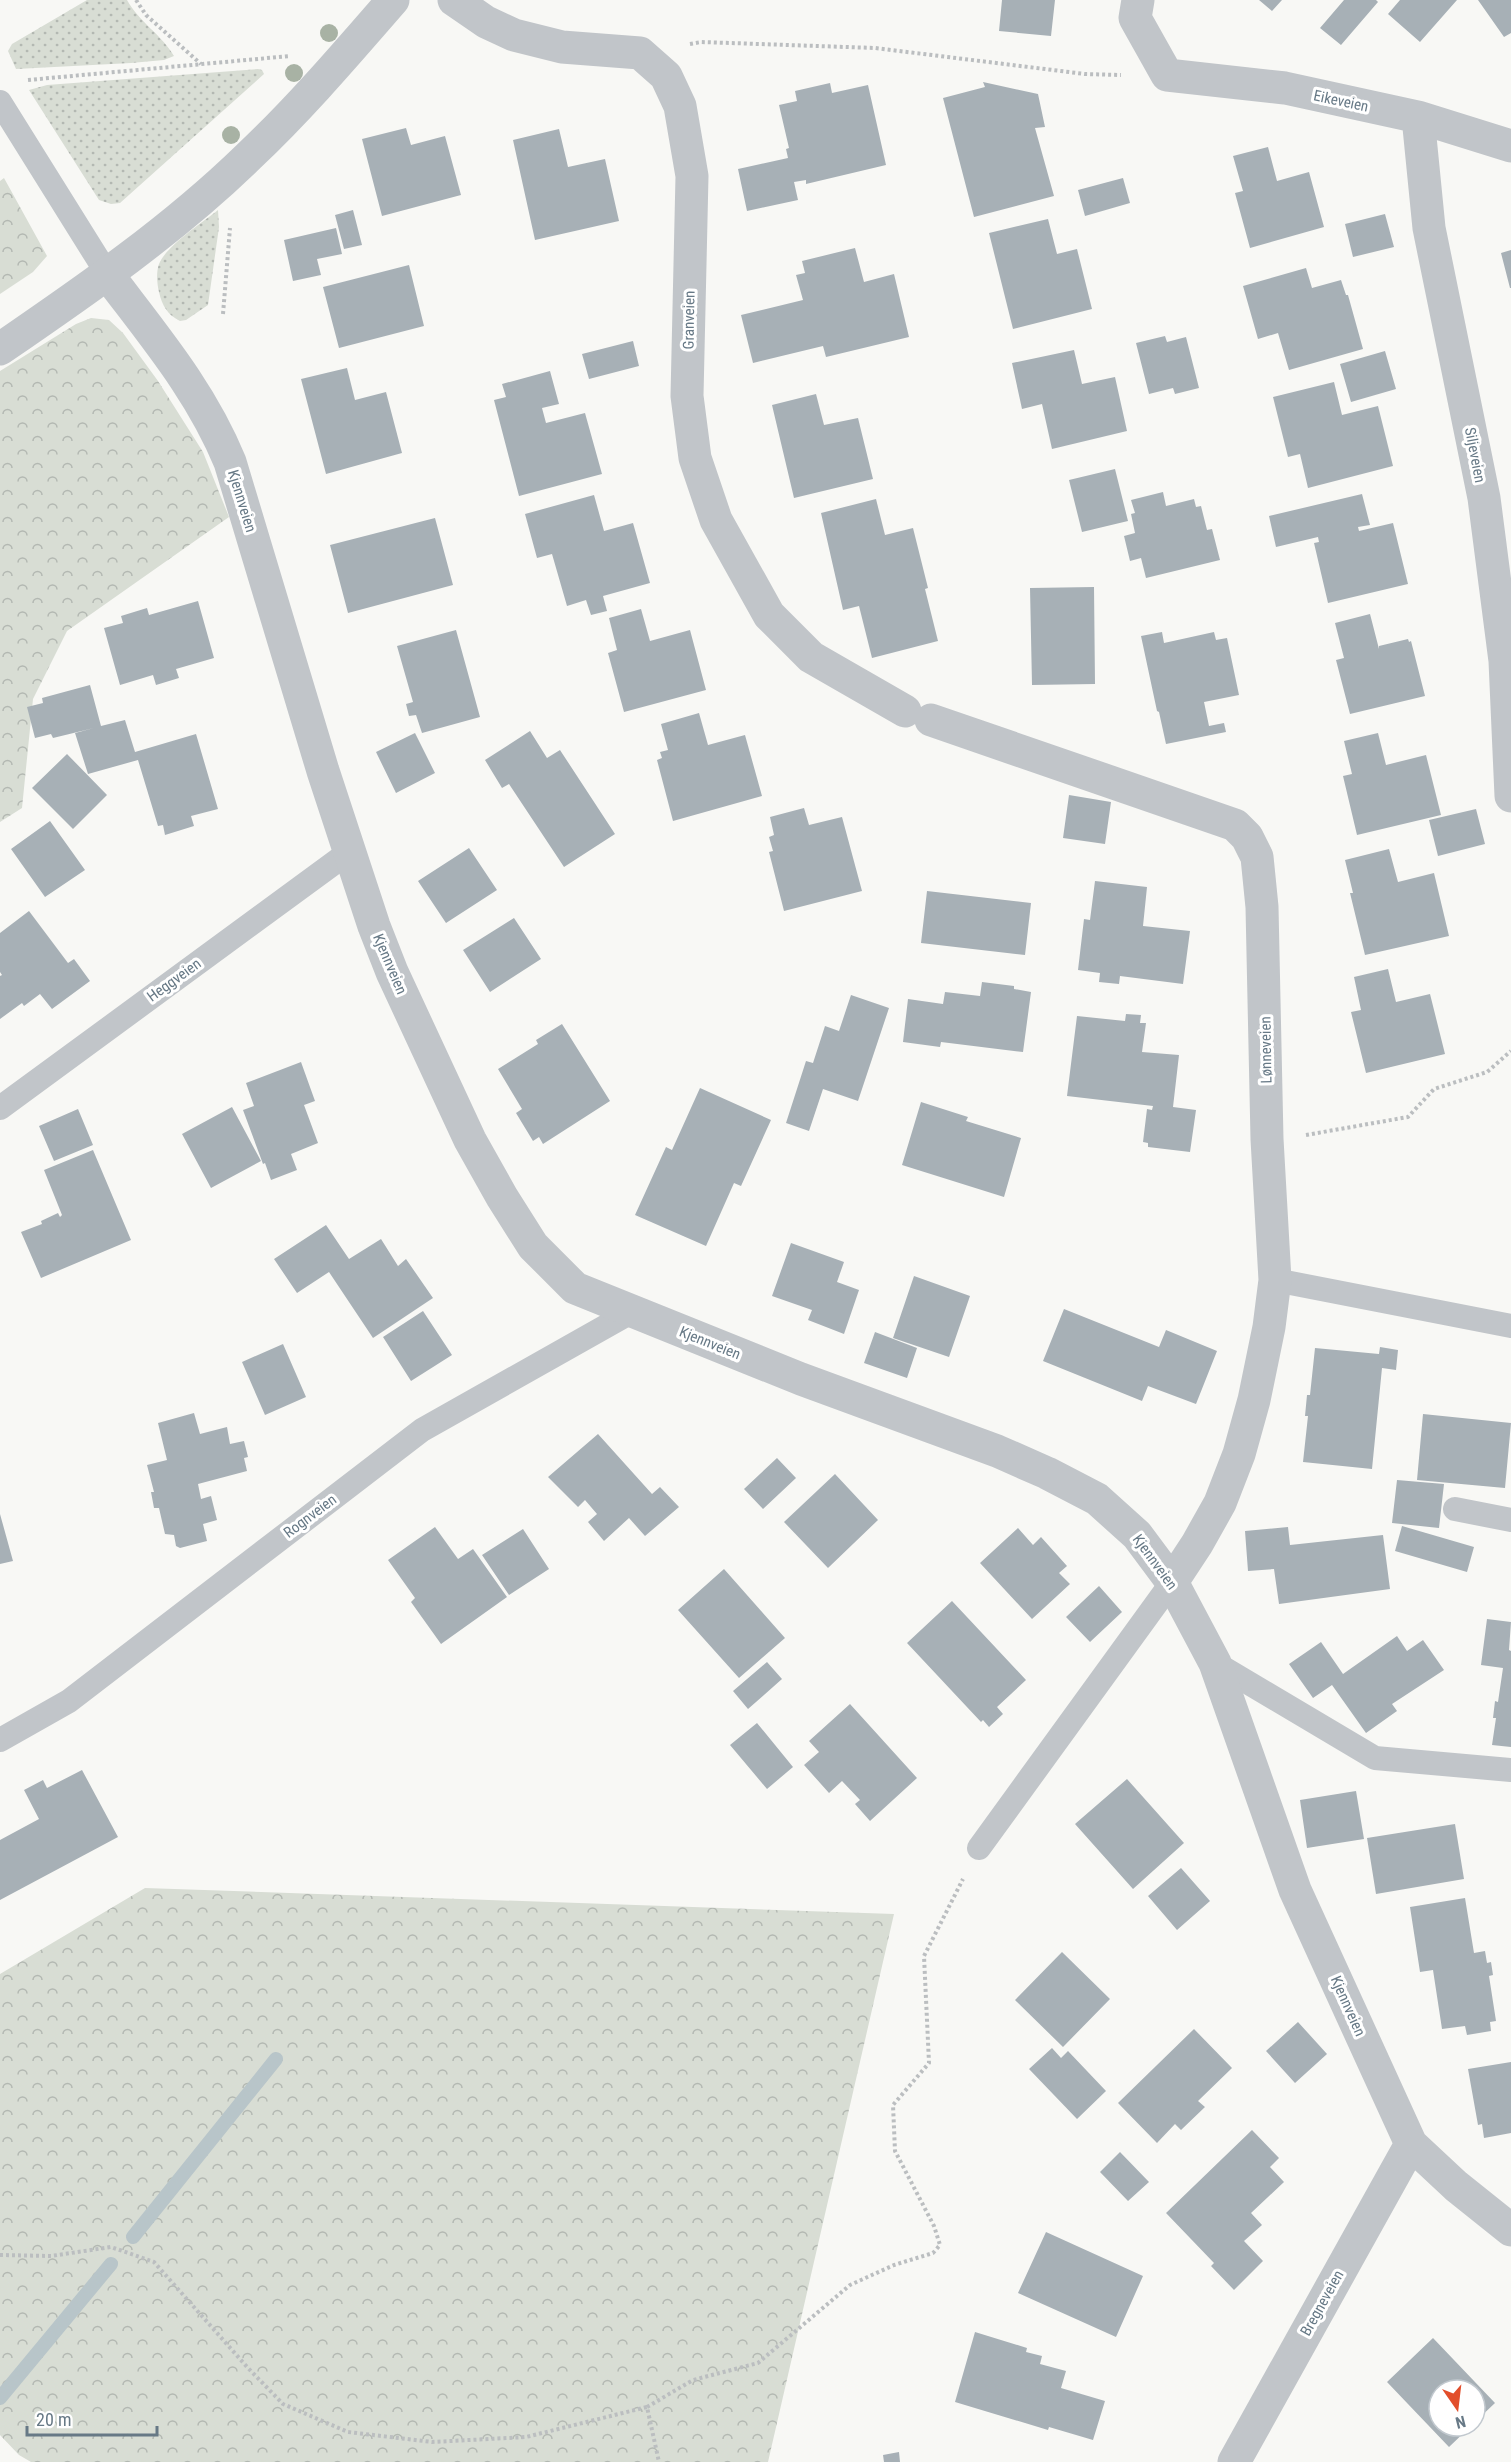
<svg xmlns="http://www.w3.org/2000/svg" width="1511" height="2462" font-family="'Roboto Condensed',sans-serif">
<defs>
<pattern id="grass-dots" width="8" height="8" patternUnits="userSpaceOnUse" patternTransform="scale(1.5)"><rect width="8" height="8" fill="#d8ddd4"/><path d="M2 2h.1M6 6h.1" fill="none" stroke="#b3b8b2" stroke-width="1.8" stroke-linecap="round"/></pattern>
<pattern id="forest-crowns" width="20" height="18" patternUnits="userSpaceOnUse" patternTransform="scale(1.5)"><rect width="20" height="18" fill="#d8ddd4"/><path d="M2 6a3 3 0 1 1 6 0M12 15a3 3 0 1 1 6 0" fill="none" stroke="#b3b8b2"/></pattern>
</defs>
<rect width="100%" height="100%" fill="#f8f8f5"/>
<path fill="url(#grass-dots)" d="M87,0H127C139,22 162,35 174,56L164,60L131,63L16,69L8,51L12,44Z
M258,69L262,70L264,74L120,203L111,204L99,200L29,90L47,85Z
M218,210L219,227L208,305L186,320L180,321C168,315 162,306 159,292C157,284 156,272 159,264C167,245 202,223 218,210Z"/>
<path fill="url(#forest-crowns)" d="M4,178L47,256L33,272L0,294V181Z
M91,318L109,320L123,333L158,381L203,452L229,517L67,631L33,699L22,808L0,822V371L76,324Z
M145,1888L894,1914L768,2462H31L19,2455L0,2435V1974Z"/>
<g fill="none" stroke-linecap="round" stroke-linejoin="round">
<path stroke="#b8c5c9" stroke-width="14" d="M133,2237L276,2059
M0,2398L111,2264"/>
</g>
<path fill="#a7b0b6" d="M1002,0H1055L1051,36L999,31Z
M1259,0H1282L1272,11Z
M1344,0H1376L1378,2L1341,45L1320,28Z
M1400,0H1457L1420,42L1388,14Z
M1478,0H1511V33L1504,37Z
M983,82L1038,94L1045,127L1035,128L1054,196L974,217L943,98L985,87Z
M830,83L832,93L868,85L886,165L806,184V180L794,182L798,200L747,211L738,169L788,158L786,149L789,148L779,105L797,101L795,91Z
M406,128L411,145L445,136L461,195L382,216L362,139Z
M559,129L568,167L605,159L619,221L535,240L513,140Z
M1268,147L1277,181L1309,172L1324,227L1250,248L1235,193L1243,191L1233,156Z
M1123,178L1130,203L1085,216L1078,190Z
M353,210L362,245L344,249L335,215Z
M1385,214L1394,247L1353,257L1345,224Z
M1048,219L1057,254L1077,249L1092,309L1013,329L989,233Z
M336,228L342,254L317,259L321,275L293,281L284,240Z
M855,248L864,282L894,274L909,337L826,357L823,346L753,363L741,315L803,300L796,275L805,273L802,261Z
M1511,250V288H1510L1501,253Z
M409,265L424,326L339,348L323,287Z
M1306,268L1312,288L1341,280L1346,295H1348L1363,349L1289,370L1278,333L1258,339L1243,286Z
M1165,336L1167,342L1186,337L1199,388L1175,394L1173,388L1149,394L1136,343Z
M633,341L639,366L589,379L582,354Z
M1074,350L1082,384L1115,377L1127,431L1052,449L1042,404L1022,409L1012,363Z
M1385,351L1396,389L1351,402L1340,364Z
M347,368L355,400L386,392L402,453L326,474L301,379Z
M550,371L559,404L542,408L546,423L585,413L602,474L519,496L494,400L506,397L502,384Z
M1334,382L1342,415L1378,406L1393,466L1308,488L1300,454L1288,457L1273,397Z
M816,394L824,425L858,418L873,479L794,498L772,405Z
M1115,469L1128,521L1082,532L1069,480Z
M1163,492L1166,506L1194,499L1196,507L1201,506L1207,530L1212,529L1220,560L1146,578L1141,558L1130,561L1124,536L1135,533L1131,514L1135,513L1131,500Z
M1362,494L1370,525L1358,527L1359,531L1393,523L1408,584L1328,603L1314,543L1319,542L1318,537L1276,547L1269,516Z
M594,495L604,531L633,523L650,583L603,596L607,611L591,615L586,600L567,606L552,554L537,558L525,514Z
M876,499L885,535L913,528L928,588L925,589L938,641L872,658L859,606L843,610L821,513Z
M435,518L453,585L348,613L330,545Z
M1094,587L1095,684L1032,685L1030,588Z
M198,601L214,658L176,669L179,678L156,685L153,675L120,685L104,628L123,623L121,616L147,608L149,615Z
M641,609L650,641L690,630L706,690L624,712L608,653L617,650L609,618Z
M1370,614L1379,649V646L1408,639L1409,642L1411,641L1425,696L1350,714L1336,660L1344,658L1335,623Z
M456,630L480,717L422,733L416,715L409,716L406,704L413,702L397,646Z
M1162,632L1164,643L1214,632L1216,640L1227,638L1239,695L1204,702L1209,726L1224,723L1226,732L1166,744L1159,712L1157,711L1141,636Z
M90,685L101,726L125,720L135,752L196,734L218,809L191,816L194,826L165,835L163,825L158,826L138,760L88,774L75,733L94,728L53,738L51,734L35,738L27,707L43,703L42,698Z
M699,713L708,745L745,735L762,796L673,821L657,760L662,758L660,752L668,750L661,724Z
M530,731L547,758L560,750L615,834L564,867L509,784L502,788L485,760Z
M415,733L435,773L396,793L376,752Z
M1378,733L1386,765L1426,755L1441,815L1357,835L1343,776L1352,774L1344,741Z
M67,754L107,795L73,829L32,788Z
M1069,795L1111,802L1105,844L1063,838Z
M804,808L809,825L842,817L862,891L784,911L769,852L773,851L769,837L774,835L770,817Z
M1476,809L1485,844L1438,856L1429,820Z
M50,821L85,870L45,897L11,849Z
M469,848L497,890L446,923L418,881Z
M1389,849L1398,882L1434,873L1449,936L1365,955L1350,893H1353L1345,860Z
M1095,881L1147,887L1143,926L1190,931L1183,984L1120,976L1119,984L1099,982L1100,973L1078,970L1084,919L1090,920Z
M927,891L1031,903L1025,955L921,943Z
M29,911L68,963L74,959L90,981L52,1009L40,994L24,1006L22,1003L0,1019V976L2,975L0,972V933Z
M514,918L541,959L490,992L463,950Z
M1388,969L1396,1002L1430,994L1445,1054L1366,1073L1351,1012L1361,1010L1354,977Z
M982,982L1014,986V989L1031,992L1023,1052L941,1042L940,1047L903,1042L908,999L943,1004L945,992L980,996Z
M851,995L889,1008L858,1101L823,1089L809,1131L786,1123L806,1061L813,1063L825,1026L839,1031Z
M1126,1014L1141,1015L1140,1023H1146L1142,1052L1179,1055L1173,1107L1196,1110L1190,1152L1148,1147V1143L1143,1142L1147,1109L1152,1110L1153,1106L1067,1096L1077,1016L1125,1021Z
M562,1024L610,1101L543,1144L539,1137L533,1141L516,1113L522,1109L498,1069L538,1044L536,1040Z
M301,1062L315,1101L304,1105L318,1143L291,1154L297,1170L271,1180L265,1163L263,1164L243,1110L254,1106L246,1083Z
M700,1088L771,1120L741,1186L734,1183L706,1246L635,1215L666,1147L672,1150Z
M921,1102L968,1117L966,1121L1021,1138L1004,1197L902,1165Z
M232,1107L261,1161L211,1188L182,1134Z
M78,1109L93,1145L54,1161L39,1126Z
M93,1150L131,1240L41,1278L21,1232L42,1224L41,1221L58,1213L60,1217L62,1215L44,1170Z
M326,1225L349,1259L381,1239L398,1266L406,1259L433,1298L373,1338L329,1272L297,1293L274,1259Z
M791,1243L844,1262L837,1282L859,1290L844,1334L808,1320L812,1310L772,1296Z
M914,1276L970,1296L949,1357L893,1338Z
M1064,1309L1159,1347L1166,1330L1217,1351L1196,1404L1148,1386L1142,1401L1043,1361Z
M423,1311L452,1355L411,1381L383,1337Z
M875,1332L917,1348L907,1378L864,1363Z
M283,1344L306,1397L265,1415L242,1362Z
M1380,1347L1398,1350L1396,1370L1382,1368L1372,1469L1303,1462L1308,1416H1305L1307,1395H1310L1315,1348L1379,1354Z
M194,1413L200,1434L227,1427L230,1444L244,1441L248,1457L244,1458L247,1471L198,1484L201,1499L211,1496L217,1520L203,1524L207,1541L180,1548L176,1546L174,1535L165,1534L159,1508H154L151,1492H154L147,1465L167,1460L158,1423Z
M1423,1414L1511,1423L1505,1488L1417,1480Z
M598,1434L652,1494L660,1487L679,1507L645,1536L629,1518L604,1541L588,1522L597,1514L585,1500L578,1507L548,1477Z
M777,1458L796,1478L763,1509L744,1489Z
M835,1474L878,1520L828,1568L784,1522Z
M1397,1480L1444,1484L1439,1528L1392,1523Z
M0,1514L13,1561L0,1564Z
M1402,1526L1474,1547L1467,1572L1395,1551Z
M435,1527L458,1559L473,1549L507,1597L441,1644L411,1602L415,1598L388,1560Z
M1288,1527L1290,1545L1383,1535L1390,1589L1279,1604L1274,1569L1248,1571L1245,1531Z
M1018,1528L1033,1545L1041,1537L1067,1566L1059,1573L1070,1584L1032,1619L980,1563Z
M523,1529L549,1569L509,1595L482,1555Z
M724,1569L785,1638L739,1678L678,1610Z
M1099,1586L1122,1612L1090,1642L1066,1617Z
M952,1601L1026,1680L997,1707L1003,1714L989,1727L983,1720L981,1722L907,1643Z
M1487,1619L1511,1622L1509,1650L1511,1651V1747L1492,1745L1496,1718H1493L1495,1701L1498,1702L1503,1668L1481,1665Z
M1397,1636L1407,1651L1423,1640L1444,1670L1392,1704L1397,1711L1366,1733L1332,1685L1313,1698L1289,1664L1321,1642L1343,1674Z
M767,1662L782,1679L748,1709L733,1691Z
M850,1704L917,1778L870,1821L855,1804L860,1800L842,1781L829,1793L804,1765L819,1752L809,1741Z
M757,1723L793,1767L767,1789L730,1745Z
M82,1770L118,1837L0,1900V1840L39,1819L24,1790L43,1780L47,1788Z
M1127,1779L1184,1843L1133,1889L1075,1824Z
M1356,1791L1364,1839L1307,1848L1300,1800Z
M1455,1824L1464,1879L1376,1894L1367,1838Z
M1181,1868L1210,1901L1177,1930L1148,1896Z
M1465,1898L1474,1953L1485,1951L1487,1963L1491,1962L1493,1975L1489,1976L1496,2021L1490,2022L1491,2031L1467,2035L1465,2026L1442,2029L1433,1970L1420,1972L1410,1907Z
M1062,1952L1110,1999L1063,2047L1015,2000Z
M1298,2022L1327,2054L1295,2083L1266,2051Z
M1194,2029L1232,2068L1198,2101L1205,2107L1181,2130L1175,2124L1157,2143L1118,2103Z
M1052,2048L1061,2058L1068,2051L1106,2091L1077,2119L1029,2069Z
M1511,2062V2133L1484,2138L1482,2124L1478,2125L1468,2069Z
M1252,2130L1279,2158L1270,2167L1284,2182L1251,2213L1262,2225L1244,2241L1263,2261L1234,2290L1211,2266L1214,2263L1166,2213Z
M1120,2152L1149,2182L1128,2201L1100,2172Z
M1046,2232L1143,2276L1116,2337L1018,2293Z
M975,2332L1027,2348L1026,2352L1042,2356L1040,2364L1066,2371L1061,2388L1105,2401L1093,2440L1049,2427L1048,2430L955,2402Z
M1433,2338L1495,2403L1475,2422V2390H1439V2426H1471L1449,2447L1387,2382Z
M899,2452L900,2462H884L883,2455Z"/>
<g fill="none" stroke-linecap="round" stroke-linejoin="round">
<path stroke="#bbbec0" stroke-width="4" stroke-dasharray="3 3" stroke-linecap="butt" d="M136,0L146,15L201,64
M690,44L701,42L875,48L1085,74L1121,75
M28,80L290,56
M223,314L230,228
M1306,1135L1408,1117L1434,1089L1487,1072L1511,1051
M0,2255L51,2256L111,2247L154,2262L248,2368L283,2404L348,2432L432,2442L526,2437L647,2407L659,2462
M647,2407L693,2380L758,2363L850,2285L894,2265L933,2253L940,2245L934,2226L895,2151L893,2105L929,2063L924,1956L963,1879"/>
<path stroke="#c1c5c9" stroke-width="24" d="M0,102L108,275
M0,1108L349,852
M1275,1280L1511,1326
M1455,1509L1511,1520
M1215,1663L1375,1758L1511,1770
M0,1740L69,1701L422,1430L633,1311
M979,1848L1172,1582"/>
<path stroke="#c1c5c9" stroke-width="33" d="M454,0L486,22L514,35L562,47L640,53L666,76L680,106L692,176L687,396L695,458L716,520L769,615L811,657L905,711
M1138,0L1135,18L1167,75L1285,88L1418,117L1511,146
M1418,117L1429,228L1484,498L1505,661L1511,796
M108,275C154,336 201,391 230,462L323,771L374,926L392,972L470,1140L502,1197L533,1246L575,1288L801,1379L997,1451L1047,1473L1097,1499L1137,1535L1172,1582L1215,1663L1295,1890L1411,2144L1456,2186L1511,2230
M0,349C86,290 173,230 248,157C300,108 346,54 393,0
M931,720L1235,825L1247,837L1257,857L1262,907L1267,1139L1275,1280L1269,1327L1254,1400L1239,1454L1220,1503L1197,1544L1172,1582
M1234,2462L1411,2144"/>
</g>
<g fill="#a8b2a4">
<circle cx="329" cy="33" r="9"/>
<circle cx="294" cy="73" r="9"/>
<circle cx="231" cy="135" r="9"/>
</g>
<g text-anchor="middle" dominant-baseline="central" stroke-width="6" stroke-linejoin="round" paint-order="stroke">
<g font-size="15" fill="#677986" stroke="#fff">
<text transform="translate(1341 101) rotate(12)">Eikeveien</text>
<text transform="translate(689 320) rotate(-89)">Granveien</text>
<text transform="translate(1475 455) rotate(79)">Siljeveien</text>
<text transform="translate(242 501) rotate(73)">Kjennveien</text>
<text transform="translate(390 964) rotate(67)">Kjennveien</text>
<text transform="translate(174 980) rotate(-36)">Heggveien</text>
<text transform="translate(1266 1050) rotate(-91)">Lønneveien</text>
<text transform="translate(710 1343) rotate(22)">Kjennveien</text>
<text transform="translate(310 1516) rotate(-37)">Rognveien</text>
<text transform="translate(1155 1562) rotate(54)">Kjennveien</text>
<text transform="translate(1348 2006) rotate(66)">Kjennveien</text>
<text transform="translate(1322 2303) rotate(-61)">Bregneveien</text>
</g>
</g>
<g transform="translate(1457 2408) rotate(166)"><circle r="28" fill="#ffffff" stroke="#c2c9cf" stroke-width="1.5"/>
<path d="M0-4.5L10 22L0 15L-10 22Z" fill="#e24e2b"/>
<text y="-9" font-size="16" font-weight="bold" text-anchor="middle" fill="#677986">N</text>
</g>
<path d="M27 2426v9h130v-9" fill="none" stroke="#677986" stroke-width="3"/>
<text x="36" y="2426" font-size="18" fill="#677986" stroke="#ffffff" stroke-width="4.5" paint-order="stroke">20 m</text>
</svg>
